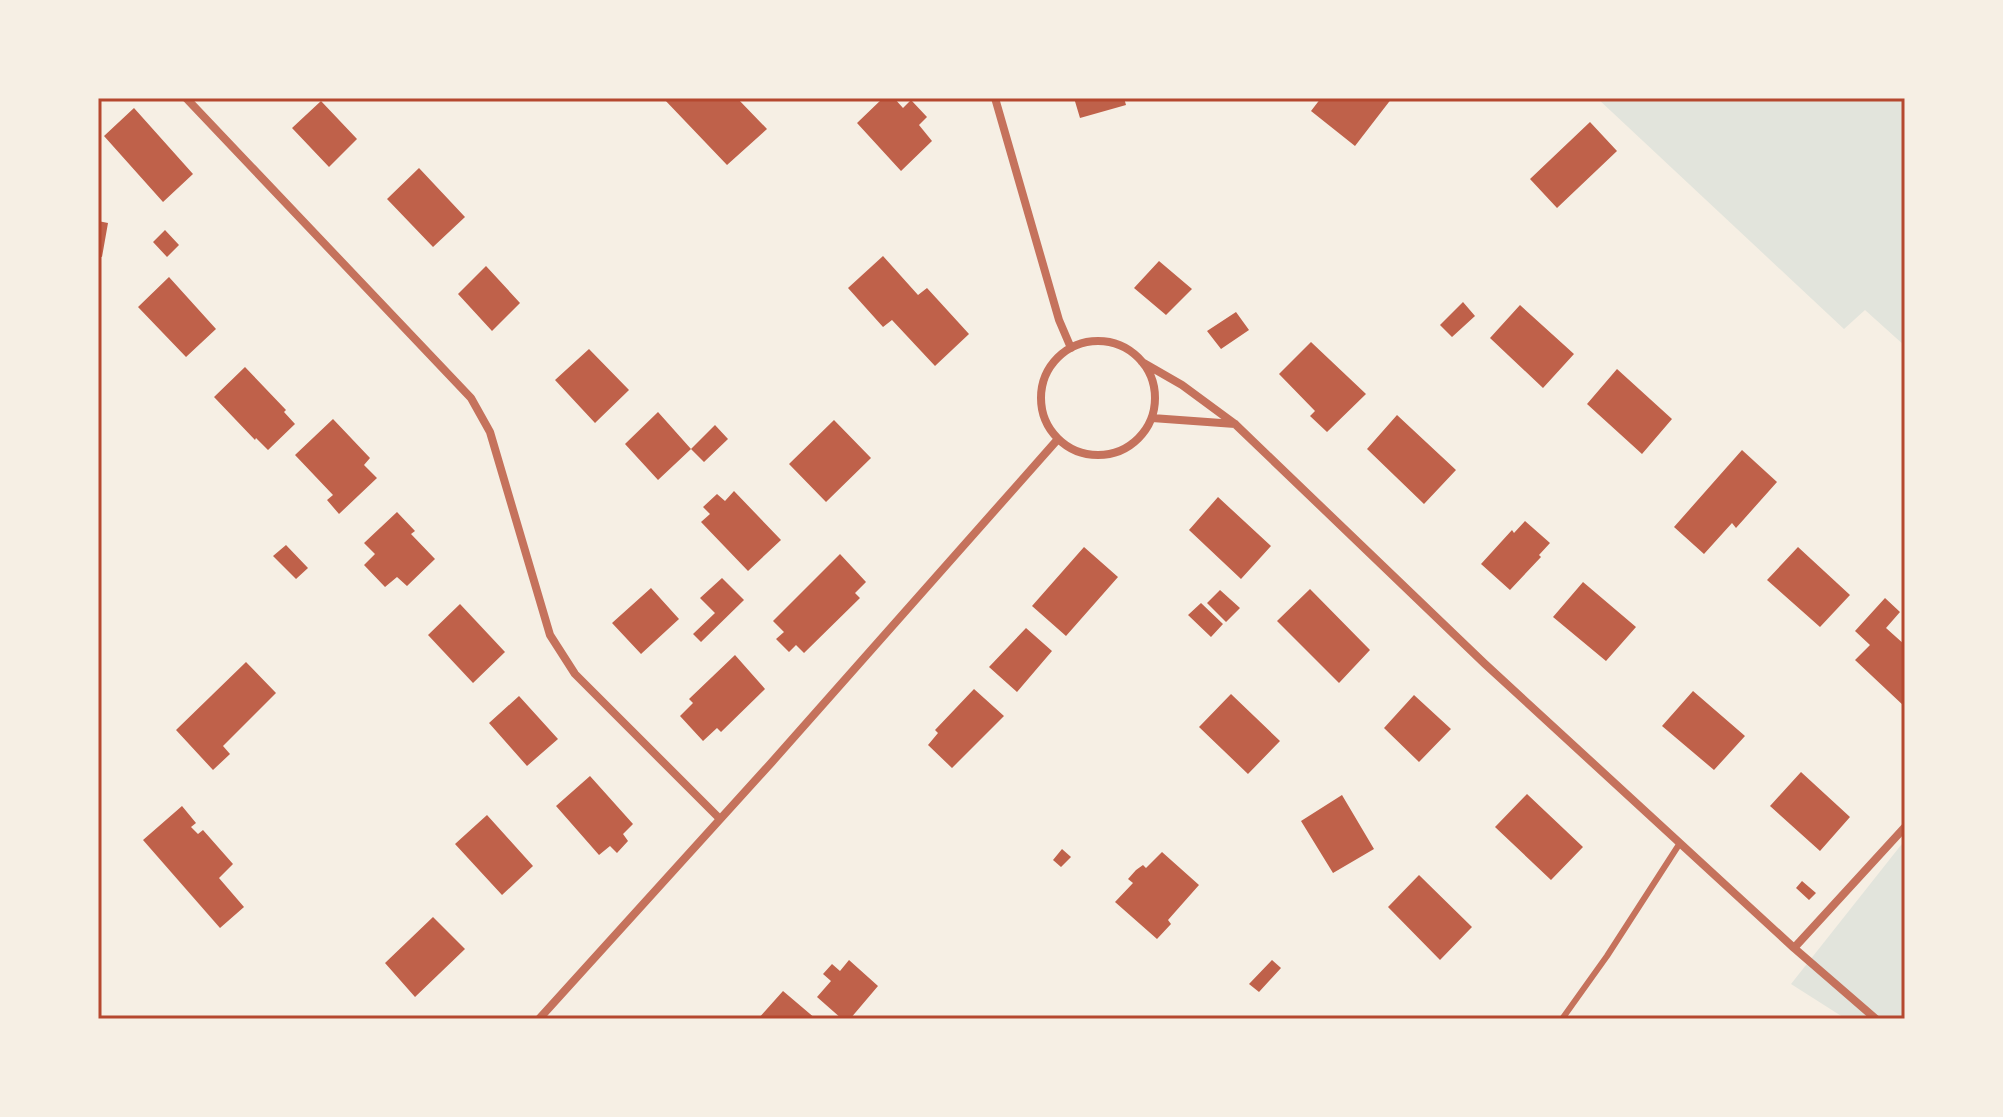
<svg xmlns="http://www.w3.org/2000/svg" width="2003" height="1117" font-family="Bitter,serif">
<rect width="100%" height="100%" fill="#f6efe4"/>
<path fill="#e2e4dc" d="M1597,98H1905V346L1865,310L1844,329Z
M1905,840V1019H1846L1791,984Z"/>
<path fill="#bf614a" d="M663,98H737L767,129L727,165Z
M883,98H894L903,108L911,100L927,117L919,125L932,141L901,171L857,123Z
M1074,98H1124L1126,105L1080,118Z
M1321,98H1392L1355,146L1311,111Z
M321,101L357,139L329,167L292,128Z
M134,108L193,174L163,202L104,136Z
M1590,122L1617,151L1557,208L1530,179Z
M419,168L465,217L433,247L387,199Z
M98,221L108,223L102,257L98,256Z
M165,230L179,245L167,257L153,242Z
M883,256L918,295L927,288L969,334L935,366L892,320L883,327L848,288Z
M1159,261L1192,289L1166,315L1134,288Z
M486,266L520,303L492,331L458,294Z
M169,277L216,329L186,357L138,307Z
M1463,302L1475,316L1452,337L1440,325Z
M1520,305L1574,354L1543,388L1490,338Z
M1236,312L1249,330L1221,349L1207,331Z
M1311,342L1366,394L1327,432L1310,416L1315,411L1279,374Z
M589,349L629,390L595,423L555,380Z
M245,367L286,410L284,412L295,424L268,450L256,438L255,440L214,397Z
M1617,369L1672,419L1642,454L1587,404Z
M658,412L691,449L658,480L625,444Z
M1397,415L1456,470L1424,504L1367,449Z
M333,419L370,458L364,465L377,478L339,514L327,500L333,495L295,455Z
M834,420L871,458L826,502L789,464Z
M715,425L728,439L704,462L691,449Z
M1742,450L1777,482L1736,528L1732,523L1704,554L1674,527Z
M734,491L781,540L748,571L701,522L710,514L703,507L717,494L725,501Z
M1218,497L1271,546L1241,579L1189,530Z
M397,512L415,531L411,534L435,559L407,586L397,577L385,587L364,565L375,554L364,543Z
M1525,521L1550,543L1539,555L1541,557L1510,590L1481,564L1512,530L1514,533Z
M286,545L308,568L296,579L273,556Z
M1084,547L1118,577L1066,636L1032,606Z
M1798,547L1850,595L1820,627L1767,580Z
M840,554L866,582L855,593L860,598L804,653L796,645L789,652L776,639L784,632L773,621Z
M722,578L744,600L701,642L693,634L715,613L700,598Z
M1583,582L1636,627L1606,661L1553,617Z
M651,588L679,619L641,654L612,623Z
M1310,589L1370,650L1339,683L1277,621Z
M1220,590L1240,608L1226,622L1207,603Z
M1885,598L1900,612L1886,628L1905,645V707L1855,660L1870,645L1855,631Z
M1201,603L1223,624L1211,637L1188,615Z
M460,604L505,652L473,683L428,635Z
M1026,628L1052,651L1017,692L989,667Z
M735,655L765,689L721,732L717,728L703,741L680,716L693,703L689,699Z
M246,662L276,693L223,746L230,754L213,770L176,730Z
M974,689L1004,716L952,768L928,745L938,733L935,730Z
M1693,691L1745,736L1714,770L1662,726Z
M1231,694L1280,741L1248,774L1199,727Z
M1414,695L1451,729L1419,762L1384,728Z
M519,696L558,739L527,766L489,723Z
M1801,772L1850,817L1820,851L1770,806Z
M590,776L633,824L623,834L628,841L617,853L610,846L599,855L556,806Z
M1527,794L1583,847L1551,880L1495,827Z
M1342,795L1374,849L1333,873L1301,821Z
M182,806L196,823L191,827L198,834L203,830L233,864L219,878L244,907L220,928L143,840Z
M487,815L533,866L502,895L455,844Z
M1062,849L1071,857L1061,867L1053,860Z
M1162,852L1199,885L1168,920L1171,924L1157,939L1115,902L1133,883L1128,879L1136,870L1143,865L1146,868Z
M1419,875L1472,927L1440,960L1388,907Z
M1802,881L1816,893L1809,900L1796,888Z
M433,917L465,949L415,997L385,963Z
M849,960L878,986L850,1019H842L817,997L831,981L823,974L832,964L840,971Z
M1272,960L1281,968L1259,992L1249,984Z
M783,991L816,1019H758Z"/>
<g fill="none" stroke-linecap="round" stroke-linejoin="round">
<path stroke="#c5725c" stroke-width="6" d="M1562,1019L1607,956L1680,843"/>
<path stroke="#c5725c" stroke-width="8" d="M186,98L471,398L490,432L550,635L575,674L720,819
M995,98L1059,320L1071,348
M1041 398a57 57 0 1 1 114 0a57 57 0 1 1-114 0Z
M1142,362L1182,385L1235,424L1485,664L1794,948L1876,1019
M1152,418L1235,424
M1794,948L1905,827
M539,1019L772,762L1058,439"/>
</g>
<rect width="2003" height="1117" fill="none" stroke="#f6efe4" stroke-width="200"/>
<rect x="100" y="100" width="1803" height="917" fill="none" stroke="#b5482f" stroke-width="3"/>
</svg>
